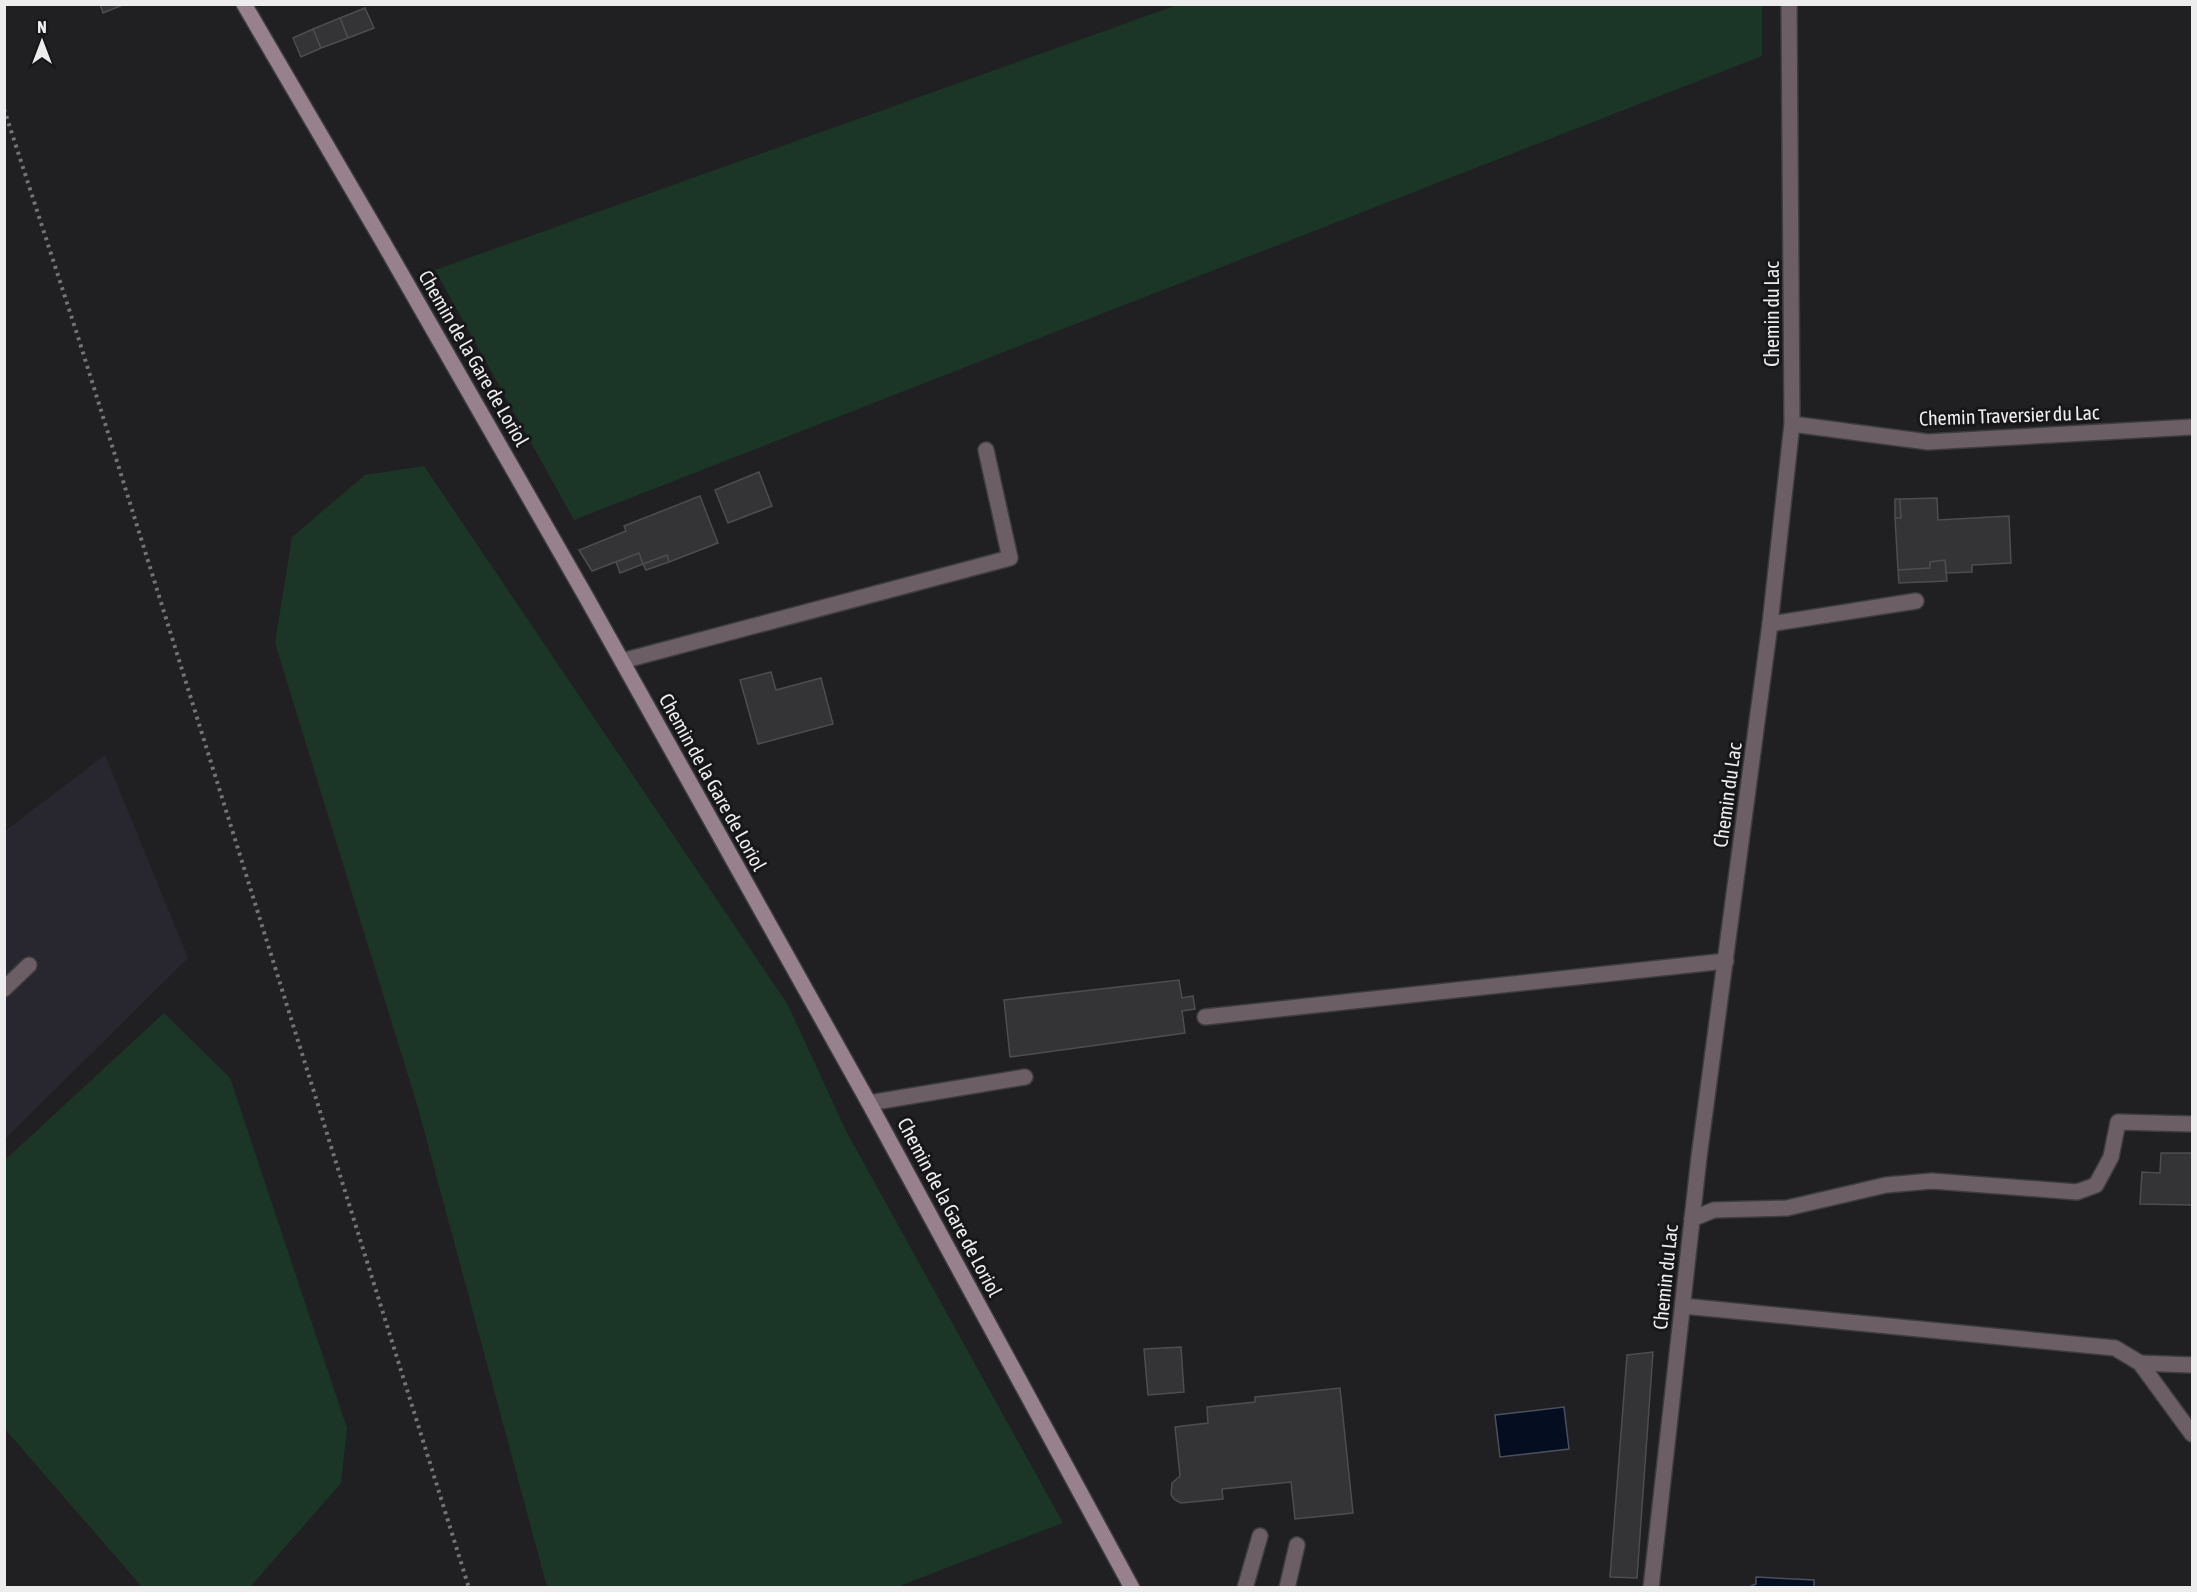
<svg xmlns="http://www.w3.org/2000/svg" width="2197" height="1592" font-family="'Asap Condensed',sans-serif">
<rect width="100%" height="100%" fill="#202022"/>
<path fill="#28272f" d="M105,755L188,958L5,1139V831Z"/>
<path fill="#1b3626" d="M1177,5H1762V56L574,520L435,270Z
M424,466L788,1005L846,1131L1063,1523L897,1587H547L418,1108L275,643L292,537L365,475Z
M164,1013L230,1078L347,1428L341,1483L250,1587H142L5,1429V1160Z"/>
<path fill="#050d21" stroke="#4b505e" stroke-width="1.5" d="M1564,1407L1569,1449L1500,1457L1495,1415Z
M1756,1577L1814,1580V1587H1749L1756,1584Z"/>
<path fill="#343436" stroke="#4d4d50" stroke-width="1.5" d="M100,4H125L103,13Z
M365,8L374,28L348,38L340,18Z
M340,18L348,38L321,48L313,29Z
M313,29L321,48L301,57L293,38Z
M759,472L772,506L728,523L715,490Z
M700,496L718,543L669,562L667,555L643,564L639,553L592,571L579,550L626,531L624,526Z
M1937,498L1938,520L2009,516L2011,563L1972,565V572L1946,573L1945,560L1930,562V568L1898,570L1895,518H1901L1900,499Z
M1895,499H1900L1901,518H1895Z
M639,553L643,564L620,573L616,562Z
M667,555L669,562L646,570L643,564Z
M1945,560L1947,581L1899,583L1898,570L1930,568V562Z
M771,672L776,690L821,678L833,724L758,744L740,680Z
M1179,980L1182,998L1193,996L1195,1009L1182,1011L1185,1033L1010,1057L1004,1000Z
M2161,1153H2192V1205L2140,1204L2142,1172L2160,1173Z
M1181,1347L1184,1392L1148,1395L1144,1349Z
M1653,1352L1637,1578L1610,1577L1627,1355Z
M1340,1388L1353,1513L1295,1519L1291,1482L1222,1489L1223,1499L1181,1503L1175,1500L1171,1495L1172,1483L1180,1476L1175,1427L1208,1423L1207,1407L1255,1402V1397Z"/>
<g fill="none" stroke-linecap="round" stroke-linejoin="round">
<g stroke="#3d3d3f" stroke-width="18">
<path id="lane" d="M1770,624L1916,601
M622,661L1010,558L986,450
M4,989L29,965
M1205,1017L1726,961
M869,1103L1025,1077
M1692,1219L1714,1210L1787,1208L1886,1185L1932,1181L2077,1192L2096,1185L2111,1157L2118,1122L2192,1124
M1683,1306L2115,1348L2140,1363L2192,1434
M2140,1363L2192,1365
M1245,1588L1260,1536
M1287,1588L1297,1545"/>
</g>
<g stroke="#3d3d3f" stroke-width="18">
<path id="street" d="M1792,424L1928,442L2192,427
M1651,1588L1699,1157L1770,624L1792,424L1789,4"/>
</g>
<g stroke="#3d3d3f" stroke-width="18">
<path id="secondary" d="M244,4L383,242L585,595L869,1103L1132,1588"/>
</g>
<path stroke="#737375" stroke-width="4" stroke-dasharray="3 4.5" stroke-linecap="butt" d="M4,109L79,340L469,1588"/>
<use href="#lane" stroke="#6c5e65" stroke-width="15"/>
<use href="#street" stroke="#6c5e65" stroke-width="15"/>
<use href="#secondary" stroke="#97818c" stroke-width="15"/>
</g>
<g text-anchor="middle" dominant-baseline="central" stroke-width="6" stroke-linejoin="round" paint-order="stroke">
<g font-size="20" fill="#ededee" stroke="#171719">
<text transform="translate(1771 314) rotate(-90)">Chemin du Lac</text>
<text transform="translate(474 358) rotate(60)">Chemin de la Gare de Loriol</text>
<text transform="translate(2009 415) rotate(-2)">Chemin Traversier du Lac</text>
<text transform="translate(713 782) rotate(61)">Chemin de la Gare de Loriol</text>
<text transform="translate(1727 795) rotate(-82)">Chemin du Lac</text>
<text transform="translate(950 1207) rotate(62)">Chemin de la Gare de Loriol</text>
<text transform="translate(1665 1277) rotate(-84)">Chemin du Lac</text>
</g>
</g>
<rect width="2197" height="1592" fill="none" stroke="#ededee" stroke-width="12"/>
<g transform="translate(42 42)" stroke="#171719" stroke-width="4.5" paint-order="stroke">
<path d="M0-4.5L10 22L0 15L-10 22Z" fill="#ededee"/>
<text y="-9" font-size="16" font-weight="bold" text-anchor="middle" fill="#ededee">N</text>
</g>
</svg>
